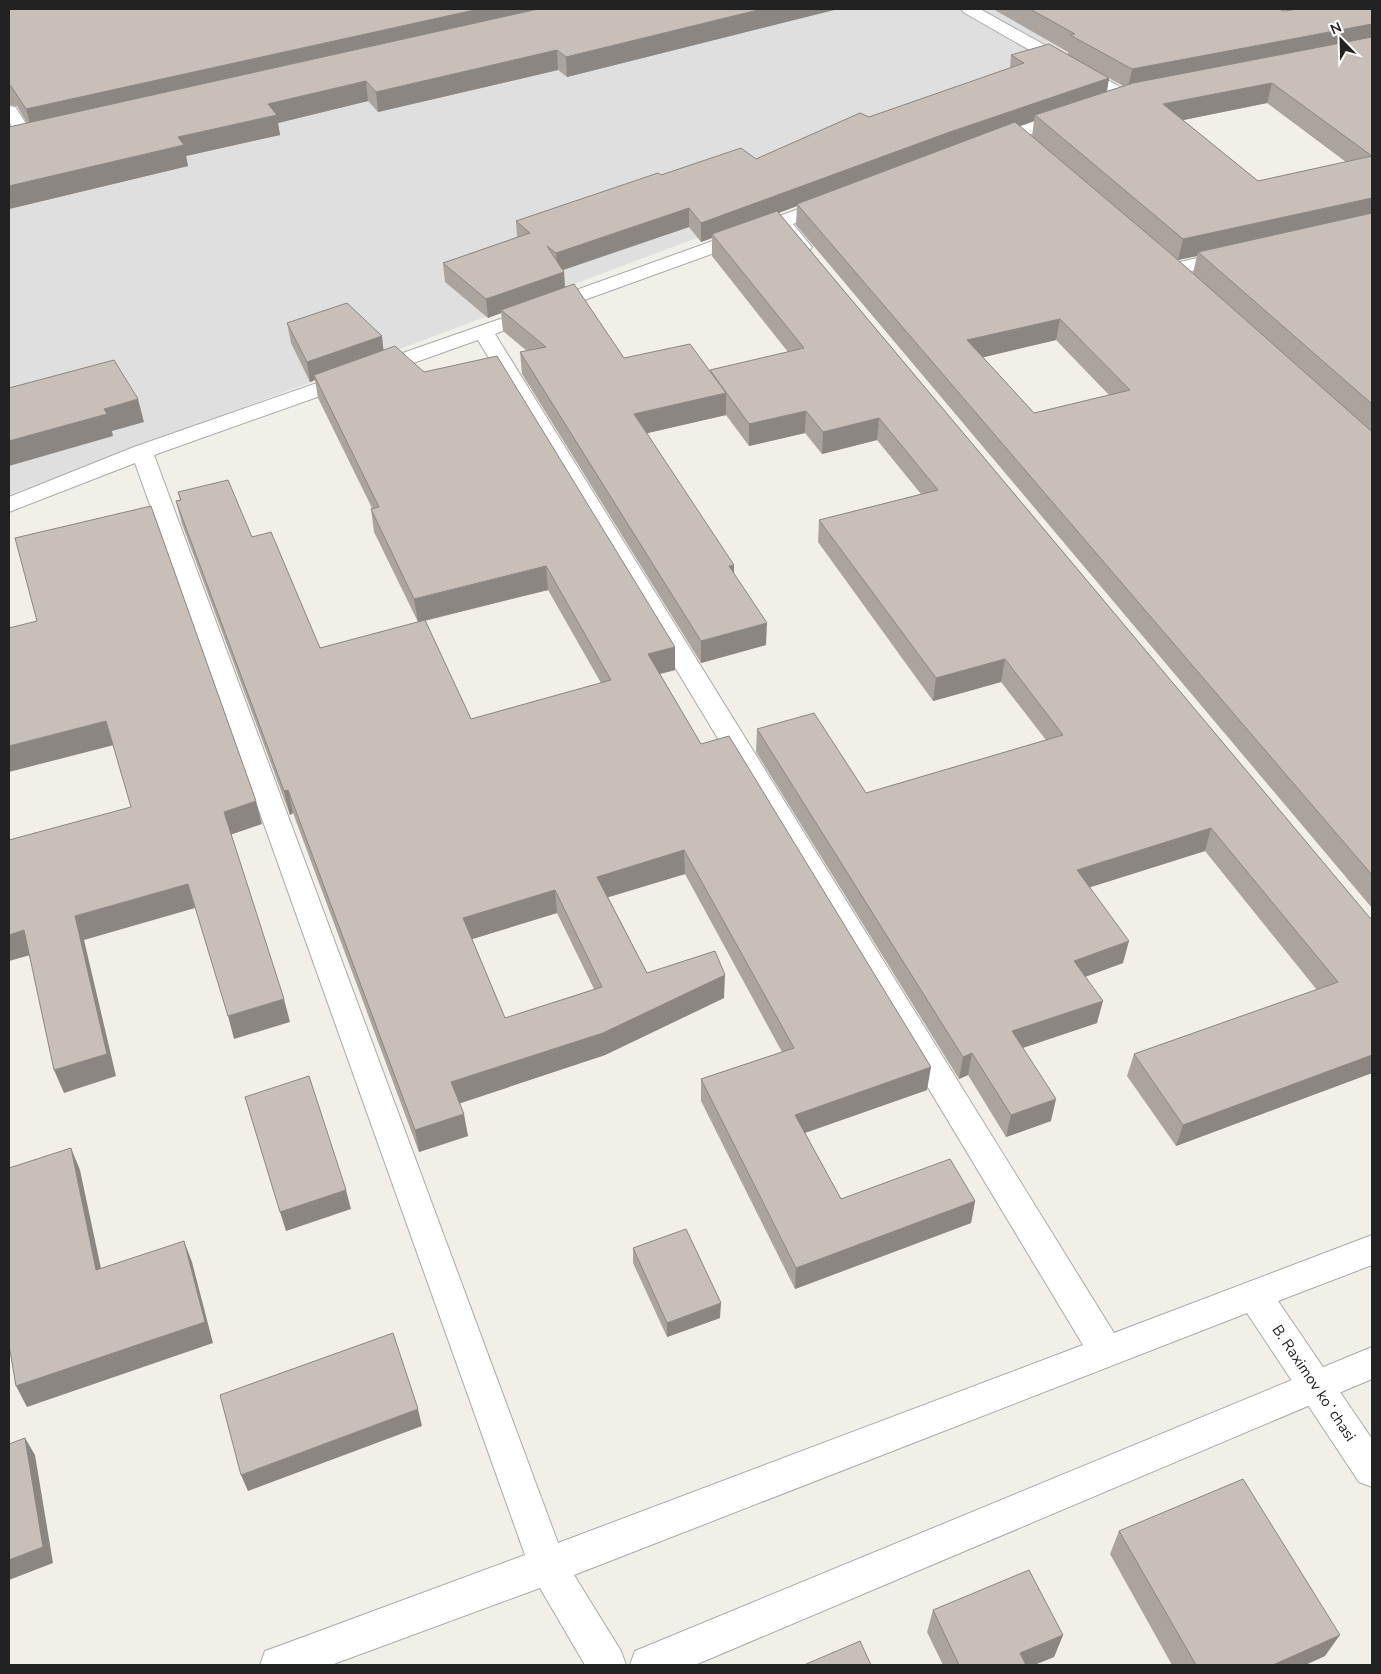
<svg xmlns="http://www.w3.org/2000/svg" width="1381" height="1674" font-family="'Nunito Sans',sans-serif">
<rect width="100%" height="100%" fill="#f2efe9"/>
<path fill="#e0dfdf" d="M178,9H1153L1197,56L1002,124L9,495V40Z"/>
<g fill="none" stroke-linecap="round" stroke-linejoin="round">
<g stroke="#a9a9a9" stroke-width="2">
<path id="service" d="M1372,1347V1379L695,1665H630L635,1651Z"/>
</g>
<g stroke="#a9a9a9" stroke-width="2">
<path id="minor" d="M961,9H980L1131,93L1134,97L1131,101L1125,102L1119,101L963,12Z
M9,106L15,107L18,111L35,138L32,142L26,143L20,142C11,129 8,121 9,106Z
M1068,110L1074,111L1077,115L1074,119L997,146L991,147L985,146L982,142L985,138Z
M831,197L838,199L840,203L838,207L793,224L812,247L809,251L802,253L795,251L772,222L774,218Z
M746,229L753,231L756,235L753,239L554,311L547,313L540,311L537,307L540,303Z
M1232,250L1239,252L1242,256L1239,260L1174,275L1167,273L1164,269L1167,265Z
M500,319L507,321L510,325L507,329L495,334L1114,1333L1372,1235V1265L1278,1301L1372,1439V1487L1359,1482L1247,1313L574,1575L621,1651L626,1665H585L540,1588L331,1665H260L265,1651L279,1646L525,1555L135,463L9,512V497L134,447ZM478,340L1083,1345L558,1543L154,455Z"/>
</g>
<use href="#service" fill="#fff" fill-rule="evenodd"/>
<use href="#minor" fill="#fff" fill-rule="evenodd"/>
</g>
<path fill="#aba49e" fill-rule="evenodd" d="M9,9H838L567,77L558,70L378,112L368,101L278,123L280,135L186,156L188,166L9,209V122L10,127L27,123L17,106L9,105Z
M993,9H1279L1284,11L1372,9V908L796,225L797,206L779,213L1370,918H1372V1073L1176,1146L1127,1076L1134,1054L1317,990L1205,851L1090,887L1123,963L1085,977L1097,1023L1023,1048L1051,1121L1006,1137L968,1075L959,1079L756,752L757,729L866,793L1046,740L1001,682L933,701L818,542L819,520L921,494L877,440L822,454L805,433L749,446L726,415L647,433L734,573L766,645L701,663L522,374L520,352L527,351L503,331L501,313L488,318L445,282L443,263L517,237L516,221L661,175L756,159L869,117L1010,68L1011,55L1068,54V52ZM1109,78L1123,86L1107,91ZM1267,103L1346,162L1258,181L1183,120ZM1034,121L1032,136L1020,126ZM689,227L701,242L712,238V256L788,352L710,370L624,358L565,287L564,272L563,270ZM1197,256L1193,273L1178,260ZM1056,340L1109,395L1034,413L983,357Z
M287,323L384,350L675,647V670L660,674L701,744L927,1090L805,1133L841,1199L975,1201L971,1223L795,1289L701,1101V1079L782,1052L685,874L608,897L647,973L724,998L605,1055L460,1103L468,1136L419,1152L293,813L290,815L182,524L176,501L180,500L178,492L252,537L320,648L418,622L374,532L371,509L372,508L318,398L315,380L310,382L291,343ZM548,590L601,683L471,719L425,621ZM557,913L594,989L505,1018L472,939Z
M633,1248L720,1318L667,1337L633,1263Z
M1119,1531L1325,1656L1305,1665H1172L1110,1554Z
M933,1610L1063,1635L1054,1657L1034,1665H943L927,1632Z"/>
<path fill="#8b8681" d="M479,9H567L32,130L26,109Z
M762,9H838L567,77L566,57Z
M1372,24V43L1128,89L1132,69Z
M557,50L558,70L378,112L376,92Z
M1109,78L1106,96L1035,115L1034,121L797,204V206L714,237L712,234V238L701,242V223L947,133Z
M366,81L368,101L278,123L280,135L186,156L188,166L9,209V186L178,137L268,104Z
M1272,83L1267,103L1159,125L1163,104Z
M1372,198V218L1198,252L1197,256L1178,260L1183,239Z
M689,208V227L557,272L556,253Z
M564,272L565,291L501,310V313L488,318L486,299Z
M1060,319L1056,340L964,362L967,340Z
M382,336L384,355L314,375L315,380L310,382L307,362Z
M726,393V415L635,436L634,414Z
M138,399L144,422L112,431L113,436L9,466V441L104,409Z
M806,411L805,433L749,446V424Z
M879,418L877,440L822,454L823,432Z
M734,565V587L729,566Z
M546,566L548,590L418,622L414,599Z
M767,623L766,645L701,663V641Z
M675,647V670L648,677V654Z
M1005,659L1001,682L933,701L936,678Z
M106,721L114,745L9,772V746Z
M288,790L293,813L290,815L284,791Z
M256,801L262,824L230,835L224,812Z
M1211,828L1205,851L1072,893L1077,870Z
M684,850L685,874L599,900L597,877Z
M188,884L195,908L84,940L116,1076L64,1093L54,1070L75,916Z
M555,890L557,913L466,941L463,918Z
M24,930L34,954L9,961V935Z
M1129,941L1123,963L1068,983L1074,961Z
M725,975L724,998L605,1055L455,1105L451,1082Z
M284,999L290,1022L234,1039L228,1016Z
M1103,1001L1097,1023L1007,1053L1012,1031Z
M972,1053L968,1075L959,1079L963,1057Z
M1372,1055V1073L1176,1146L1183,1125Z
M931,1067L927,1090L793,1137L795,1115Z
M1056,1099L1051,1121L1006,1137L1011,1115Z
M464,1114L468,1136L419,1152L415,1130Z
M71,1148L80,1170L106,1292L96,1270Z
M346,1190L351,1209L286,1231L280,1212Z
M975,1201L971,1223L795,1289L796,1268Z
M184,1241L192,1262L213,1343L27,1407L16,1386Z
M721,1303L720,1318L667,1337V1323Z
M418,1409L422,1426L248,1491L241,1475Z
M25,1438L35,1455L53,1563L9,1580V1560Z
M1063,1635L1054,1657L1034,1665H1015L1020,1653Z
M1340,1635L1325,1656L1305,1665H1273Z"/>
<path fill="#c7bfb8" stroke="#8b8681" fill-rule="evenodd" d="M9,9H479L26,109L11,86L9,85Z
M538,9H762L566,57L557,50L376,92L366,81L268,104L277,115L178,137L184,145L9,186V127Z
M1030,9H1279L1284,11L1297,9H1372V24L1132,69L1070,35L1075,34Z
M1372,37V156L1272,83L1163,104L1258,181L1372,156V198L1183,239L1035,115L1133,83Z
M1049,44L1109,78L947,133L701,223L689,208L556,253L547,246L564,272L486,299L443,263L530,233L516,221L658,173L661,175L741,148L756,159L860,113L869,117L1024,63L1011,55Z
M1015,122L1170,253L1370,430L1372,431V875L797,204ZM1060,319L1130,390L1034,413L967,340Z
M777,211L1370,918H1372V1055L1183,1125L1134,1054L1338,982L1211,828L1077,870L1129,941L1074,961L1103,1001L1012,1031L1056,1099L1011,1115L972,1053L963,1057L757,729L814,713L866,793L1063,735L1005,659L936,678L819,520L938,490L879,418L823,432L806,411L749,424L710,370L804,348L712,234Z
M1372,213V404L1198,252Z
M574,284L624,358L690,344L726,393L634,414L734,565L729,566L767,623L701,641L520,352L546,347L501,310Z
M347,303L382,336L307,362L287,323Z
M395,346L424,372L497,356L675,647L648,654L701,744L729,736L931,1067L795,1115L841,1199L950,1159L975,1201L796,1268L701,1079L794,1048L684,850L597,877L647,973L715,951L725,975L603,1033L451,1082L464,1114L415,1130L288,790L284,791L176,501L181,500L178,492L228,480L252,537L271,532L320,648L425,620L471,719L611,680L546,566L414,599L371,509L379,507L314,375ZM555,890L602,987L505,1018L463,918Z
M114,360L138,399L104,409L107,414L9,441V388Z
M151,506L256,801L224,812L284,999L228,1016L188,884L75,916L107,1054L54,1070L24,930L9,935V840L131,807L106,721L9,746V628L37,621L15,538Z
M309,1076L346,1190L280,1212L245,1097Z
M71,1148L96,1270L184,1241L205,1322L16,1386L9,1345V1168Z
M686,1229L721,1303L667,1323L633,1248Z
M393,1333L418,1409L241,1475L220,1395Z
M25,1438L43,1547L9,1560V1444Z
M1243,1479L1340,1635L1273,1665H1196L1119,1531Z
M1029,1570L1063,1635L1020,1653L1026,1665H959L933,1610Z
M860,1641L871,1665H804Z"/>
<g text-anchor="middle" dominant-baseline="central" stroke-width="4.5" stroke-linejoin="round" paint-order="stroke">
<g font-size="15" fill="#222" stroke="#fff">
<text transform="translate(1314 1383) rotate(56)">B. Raximov koʻchasi</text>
</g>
</g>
<rect width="1381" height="1674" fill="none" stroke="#222222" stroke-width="20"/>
<g transform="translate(1341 40) rotate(337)" stroke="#ffffff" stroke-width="4" paint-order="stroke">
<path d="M0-4L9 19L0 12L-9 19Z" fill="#222222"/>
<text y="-8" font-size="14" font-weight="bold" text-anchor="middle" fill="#222222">N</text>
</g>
</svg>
